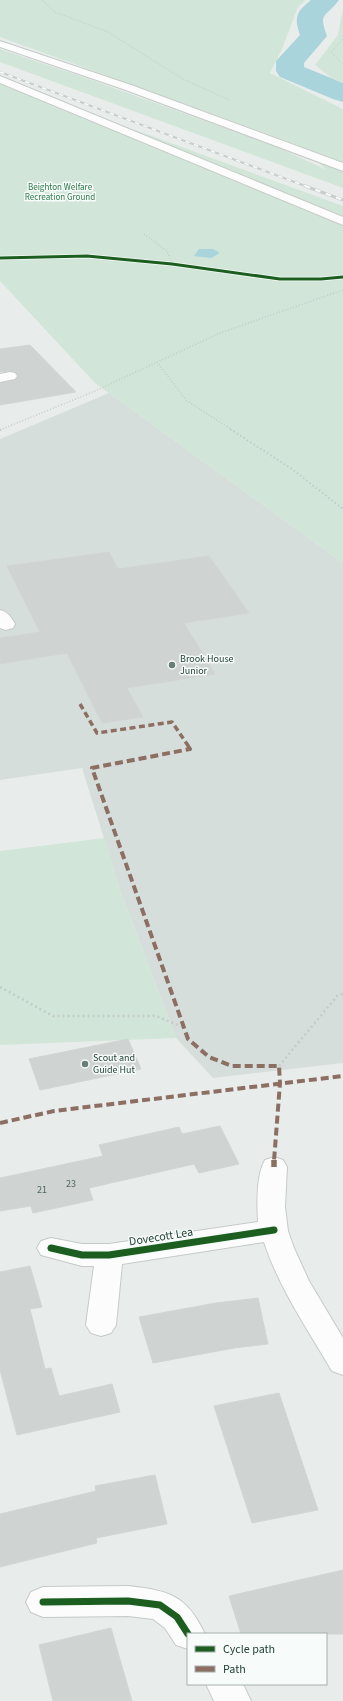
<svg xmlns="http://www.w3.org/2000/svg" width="343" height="1701" font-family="'Source Sans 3',sans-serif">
<rect width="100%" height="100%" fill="#e8edeb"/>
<path fill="#d6dedb" d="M109,393L343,563V1063L213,1078L176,1038L121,893L82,768L0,780V439Z"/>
<path fill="#d1e6d8" d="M0,0H306L298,7L282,49L270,73L343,109V188L0,62V49L89,79L277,147L327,170L297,145L0,37Z
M343,8V82L333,79L315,65L338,35Z
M0,83L149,135L343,206V563L95,383L0,281Z
M105,838L121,893L176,1038L0,1045V851Z"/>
<path fill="#a9d4db" d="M199,249H213L220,253L211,258L194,256Z"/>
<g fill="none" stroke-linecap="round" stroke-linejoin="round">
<path fill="#a9d4db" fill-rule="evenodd" d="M311,0H339C326,18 318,11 327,36L304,63V67L343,83V102L333,99L280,77L276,71V61L300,35C294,17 296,12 311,0Z"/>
</g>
<path fill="#cfd4d2" stroke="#d1d6d4" d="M30,345L76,392L0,405V383L15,380L18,377L15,372L10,371L0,372V349Z
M109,552L118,569L209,556L249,613L184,623L215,674L127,688L143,717L102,723L67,653L0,664V638L40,632L7,566Z
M128,1039L141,1069L40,1090L29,1059Z
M220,1126L239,1164L199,1173L194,1164L89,1188L93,1200L33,1213L31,1206L0,1211V1178L103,1156L99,1145L179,1127L182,1134Z
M30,1266L42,1307L30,1309L45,1369L51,1368L59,1396L112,1384L120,1412L17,1435L0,1370V1272Z
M258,1298L268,1344L234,1348L153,1363L139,1317L216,1303Z
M279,1393L318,1510L252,1523L214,1406Z
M155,1475L167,1524L96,1538L97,1543L0,1567V1514L96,1491L95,1486Z
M343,1570V1634H241L229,1596Z
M111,1628L132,1701H53L39,1645Z"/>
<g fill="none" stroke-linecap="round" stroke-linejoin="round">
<g stroke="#c5cac8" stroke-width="2">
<path id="minor" d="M0,41L131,85L343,163V171L123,89L0,47Z
M0,76L343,217V225L0,83Z
M10,372L15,373L17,376L15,379L0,382V374Z
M0,610C8,612 11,617 15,624L13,628L6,630L0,628Z
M274,1157L283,1160L287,1167L285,1207L288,1231L294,1248L309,1281L343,1338V1375L332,1371C308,1330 279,1288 264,1242L122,1264L116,1325L111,1333L101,1336L91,1333L86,1325L94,1266H82L41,1255L37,1248L41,1241L51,1238L82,1244H109L258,1222C257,1205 256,1175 265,1160Z
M128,1586C169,1591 186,1594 205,1634H188V1649L176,1645L165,1628L153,1619L128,1616L43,1617L31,1612L26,1602L31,1592L43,1587Z
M206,1684H243L251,1701H214Z"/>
</g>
<path stroke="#c3ccca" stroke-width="1" stroke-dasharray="1 1.5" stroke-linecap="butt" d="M42,0L55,12L108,32L183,79L229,100
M343,39L331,52L343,64"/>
<path stroke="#c3ccca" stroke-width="1.5" stroke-dasharray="1 2" stroke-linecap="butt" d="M144,234L167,251L172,264
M157,362L186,400L232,430
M0,430L95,391L220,333L343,290"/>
<path stroke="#c3ccca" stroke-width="2" stroke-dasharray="1.5 2.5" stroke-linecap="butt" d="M230,429L292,469L343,509
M0,430L3,429"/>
<path stroke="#c3ccca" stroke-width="2.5" stroke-dasharray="2 3" stroke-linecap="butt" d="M0,987L53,1016H156L183,1027
M279,1066L338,995L343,994"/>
<use href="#minor" fill="#fcfcfc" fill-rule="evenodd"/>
<g stroke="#c9cdcc" stroke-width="2">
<path id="rail-far1" d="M0,72L308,187"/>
</g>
<g stroke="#c9cdcc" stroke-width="3">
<path id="rail" d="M305,186L343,200"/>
</g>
<use href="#rail-far1" stroke="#f7fbf9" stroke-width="1.5" stroke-dasharray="4.5" stroke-linecap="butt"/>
<use href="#rail" stroke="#f7fbf9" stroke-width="2" stroke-dasharray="5.5" stroke-linecap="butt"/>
<path stroke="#8d6e63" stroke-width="3.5" stroke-dasharray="6 3.5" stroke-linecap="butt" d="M80,704L97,733L172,722L189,747"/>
<path stroke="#8d6e63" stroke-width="4" stroke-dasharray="8 4" stroke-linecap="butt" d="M188,746L190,749L92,768L188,1039L209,1057L232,1066H279L280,1083L274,1161
M0,1123L54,1111L343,1076"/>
<path stroke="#8d6e63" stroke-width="5.5" stroke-dasharray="11 5.5" stroke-linecap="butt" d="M274,1167V1160"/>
<g stroke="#f7fbf9" stroke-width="4.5">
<path id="cycleway-far1" d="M0,258L87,256L172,264L280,279H321L343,277"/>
</g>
<g stroke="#f7fbf9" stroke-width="10">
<path id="cycleway" d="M51,1248L82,1255H109L274,1230
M43,1602L128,1601L160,1605L177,1617L188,1634"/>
</g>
<use href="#cycleway-far1" stroke="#1b5e20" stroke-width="3"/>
<use href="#cycleway" stroke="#1b5e20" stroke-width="7"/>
</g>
<g fill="#697e78" stroke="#f7fbf9" stroke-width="1.5">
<circle cx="172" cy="665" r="4"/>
<circle cx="85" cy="1064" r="4"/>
</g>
<g text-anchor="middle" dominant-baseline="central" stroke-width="3" stroke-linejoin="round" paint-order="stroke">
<g font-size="9" fill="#2d7a4b" stroke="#f7fbf9">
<text x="60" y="187">Beighton Welfare<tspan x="60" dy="10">Recreation Ground</tspan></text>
</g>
<g font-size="10" fill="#24423a" stroke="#f7fbf9" text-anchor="start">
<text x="180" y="659">Brook House<tspan x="180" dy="12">Junior</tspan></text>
<text x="93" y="1058">Scout and<tspan x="93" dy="12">Guide Hut</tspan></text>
</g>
<g font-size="10" fill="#506761">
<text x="71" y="1184">23</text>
<text x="42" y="1190">21</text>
</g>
<g font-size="12" fill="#24423a" stroke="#f7fbf9">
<text transform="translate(161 1237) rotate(-9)">Dovecott Lea</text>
</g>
</g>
<rect x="187" y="1633" width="140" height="52" fill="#f7fbf9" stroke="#a3b1ad"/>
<rect x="195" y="1646" width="20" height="6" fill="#1b5e20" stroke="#a3b1ad"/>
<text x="223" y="1653" font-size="12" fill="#24423a">Cycle path</text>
<rect x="195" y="1666" width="20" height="6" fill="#8d6e63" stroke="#a3b1ad"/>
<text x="223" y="1673" font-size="12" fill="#24423a">Path</text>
</svg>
